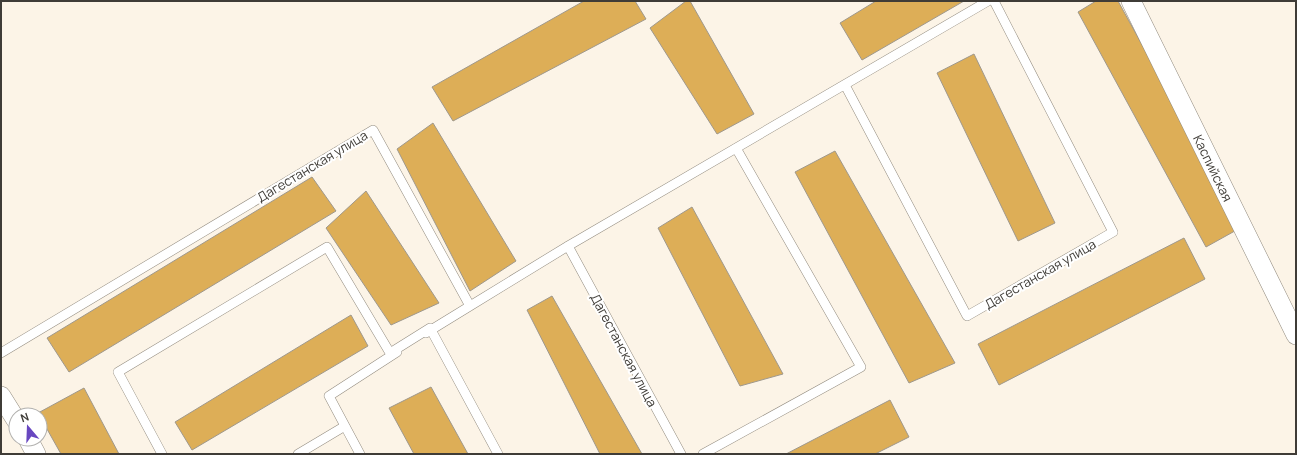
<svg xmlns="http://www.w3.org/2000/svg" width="1297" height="455" font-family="Manrope,sans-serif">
<rect width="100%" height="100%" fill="#fcf4e7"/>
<path fill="#ddae57" stroke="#9f988c" d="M584,1H635L646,19L453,121L432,87Z
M686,1H690L754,114L717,134L650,28Z
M876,1H964L862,60L840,23Z
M1096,1H1118L1242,227L1206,247L1078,12Z
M974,54L1055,223L1018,241L937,73Z
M433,123L516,261L470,291L397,149Z
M835,151L955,363L909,383L795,172Z
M312,177L336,211L69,372L47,338Z
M366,191L439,303L391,325L326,228Z
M692,207L783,374L740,386L658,228Z
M1184,238L1205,279L999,385L978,344Z
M552,296L642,454H600L527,310Z
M351,315L368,346L192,450L175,422Z
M431,387L468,454H414L389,408Z
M84,388L119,454H61L38,413Z
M890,400L909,437L875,454H786Z"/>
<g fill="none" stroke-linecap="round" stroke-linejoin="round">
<g stroke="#928b7f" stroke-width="10">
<path id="lane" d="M845,85L967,316L1113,232L994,1
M568,246L681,454
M426,333L470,306
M1,353L373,130L470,306L568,246L988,1
M345,426L329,396L397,352
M162,454L118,372L327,247L390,353L430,328L498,454
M298,454L345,426L360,454
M703,454L861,367L736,148"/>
</g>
<g stroke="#928b7f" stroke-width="20">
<path id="street" d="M1131,1L1296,335
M1,396L16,420
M28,439L36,454"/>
</g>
<use href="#lane" stroke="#fff" stroke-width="9"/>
<use href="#street" stroke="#fff" stroke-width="19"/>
</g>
<g text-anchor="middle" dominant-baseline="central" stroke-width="4" stroke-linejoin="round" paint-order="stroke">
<g font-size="13" fill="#3f3c37" stroke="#fff">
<text transform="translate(312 166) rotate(-31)">Дагестанская улица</text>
<text transform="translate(1213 168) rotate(64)">Каспийская</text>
<text transform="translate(1040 274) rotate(-30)">Дагестанская улица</text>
<text transform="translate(624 350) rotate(62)">Дагестанская улица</text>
</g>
</g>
<rect width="1297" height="455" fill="none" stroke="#3f3c37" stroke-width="4"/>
<g transform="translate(28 427) rotate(341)"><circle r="19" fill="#ffffff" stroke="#b2b1af"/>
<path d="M0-3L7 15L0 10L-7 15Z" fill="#6847c0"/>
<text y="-6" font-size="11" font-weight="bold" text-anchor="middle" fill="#3f3c37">N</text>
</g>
</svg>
